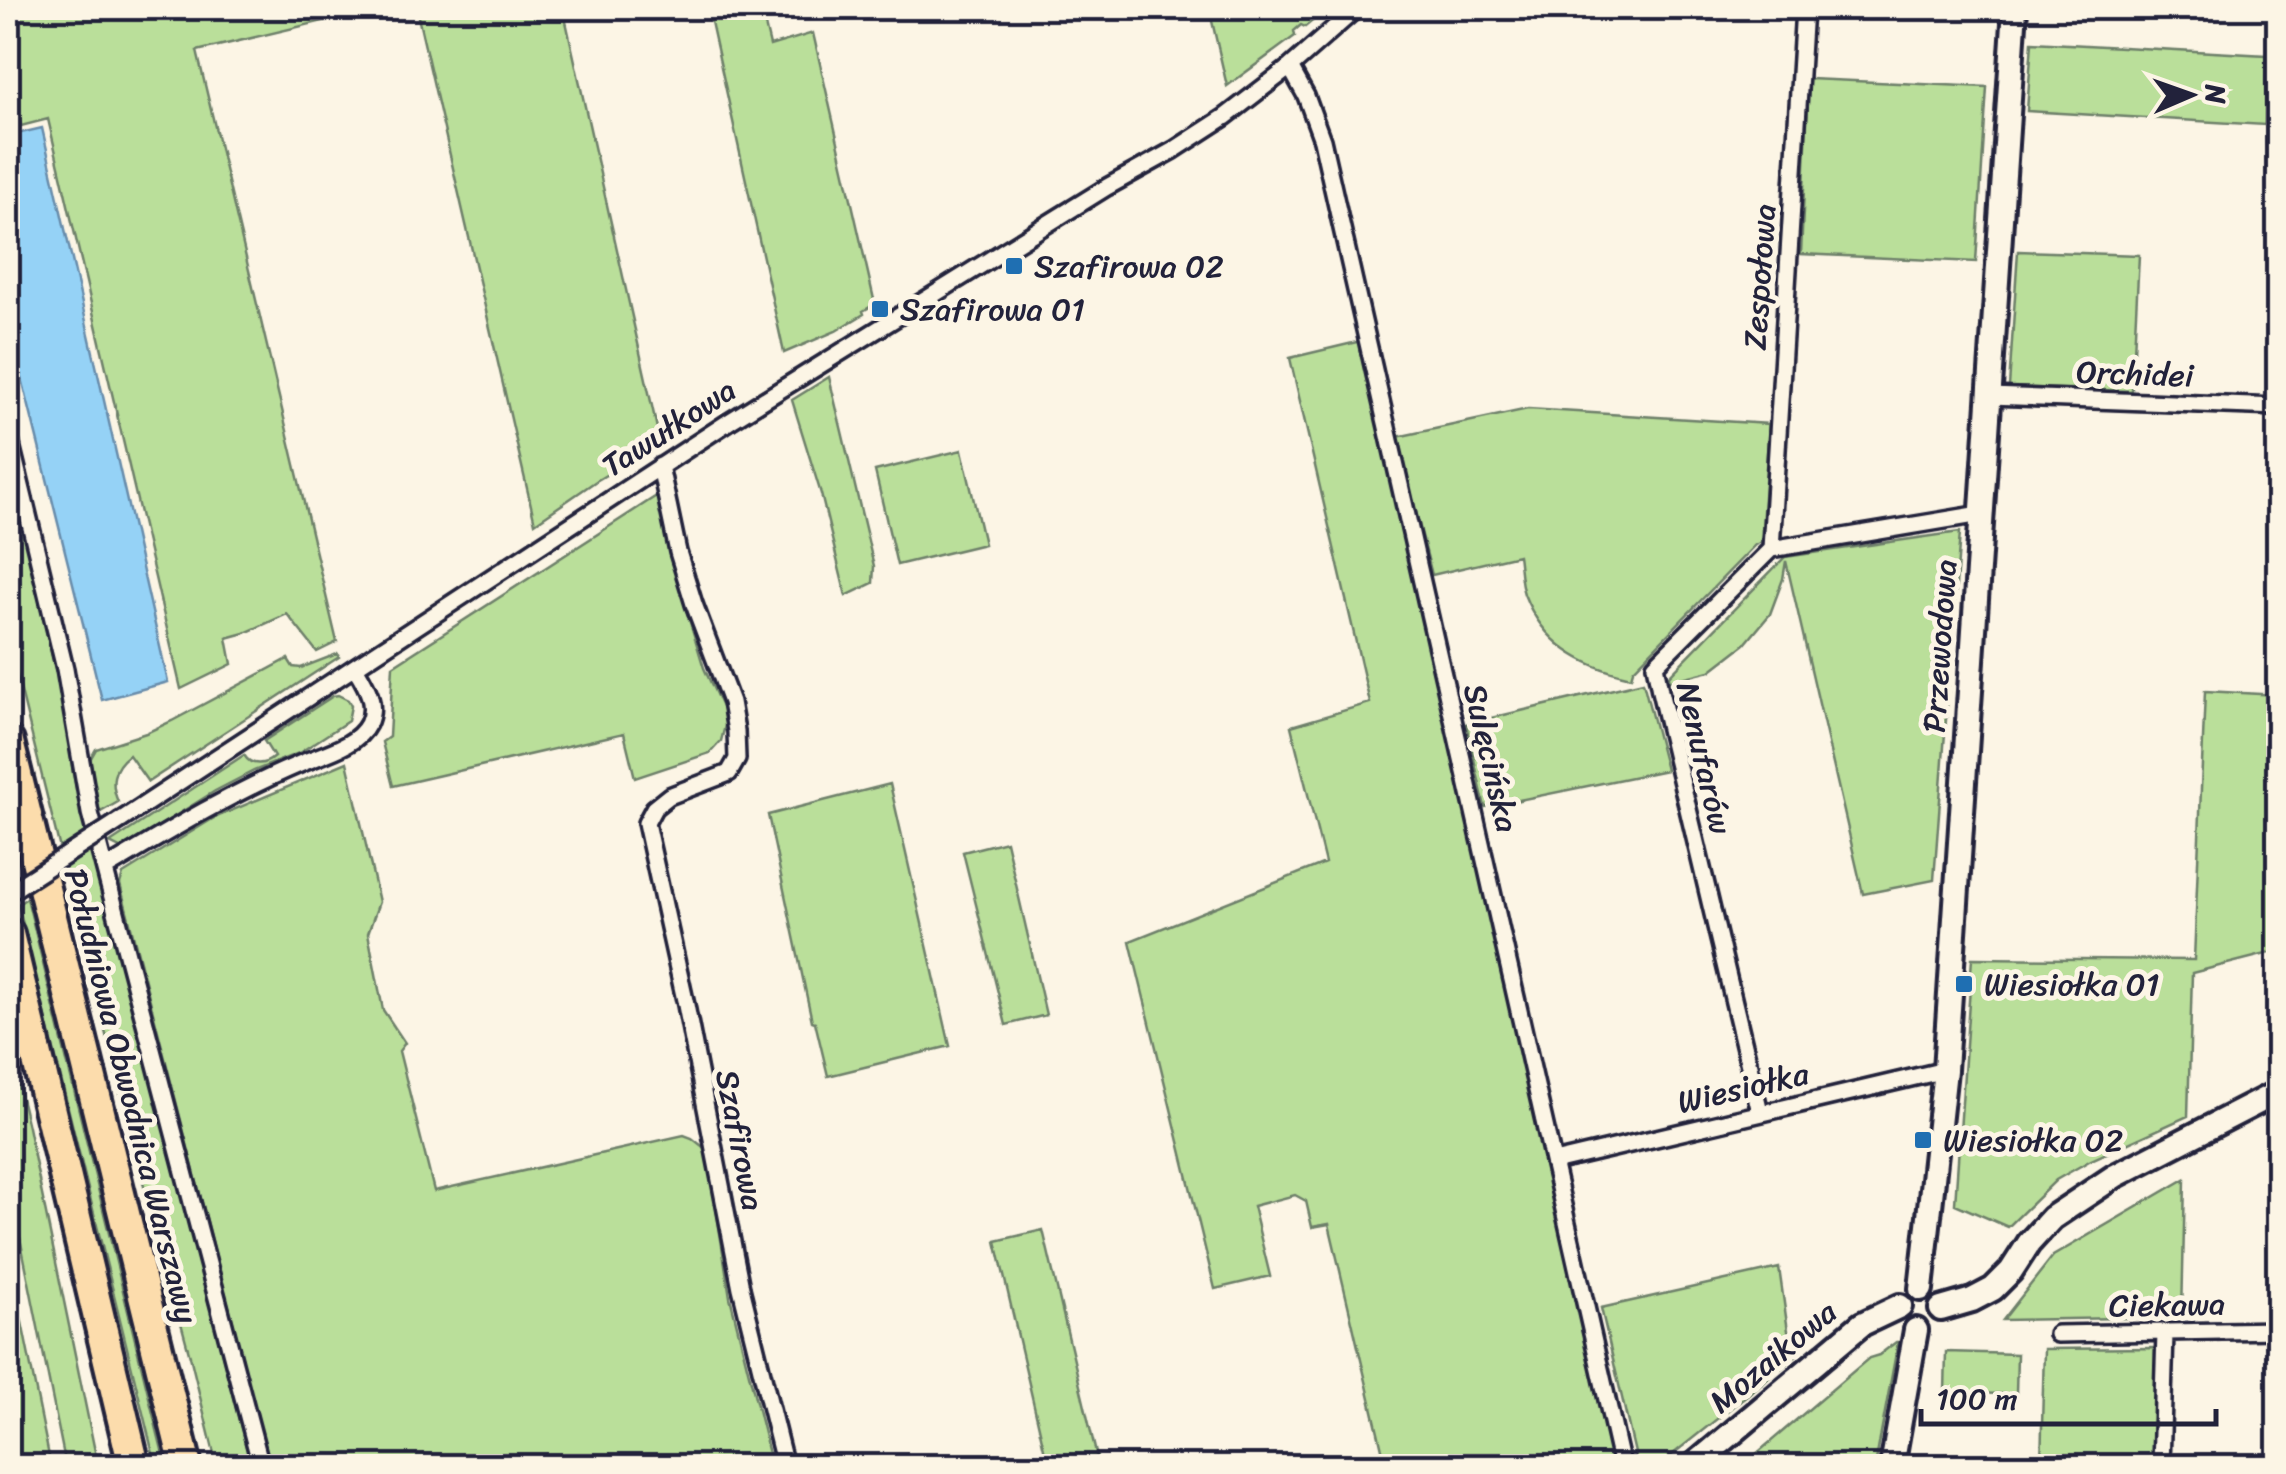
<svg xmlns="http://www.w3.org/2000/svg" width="2286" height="1474" font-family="Sriracha,sans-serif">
<rect width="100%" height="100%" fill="#fcf5e5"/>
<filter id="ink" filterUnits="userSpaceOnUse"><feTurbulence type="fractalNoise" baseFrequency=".01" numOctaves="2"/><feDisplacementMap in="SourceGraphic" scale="20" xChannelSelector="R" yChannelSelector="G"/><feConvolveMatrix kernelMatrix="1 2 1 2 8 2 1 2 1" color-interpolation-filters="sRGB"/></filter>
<g filter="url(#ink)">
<path fill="#badf9a" stroke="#6e806a" stroke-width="2.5" d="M8,8H378L197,51L337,642L317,652L287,614L245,633L227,638L232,664L181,689L48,119L21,126L8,69Z
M416,8H563L660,442L596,481L535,523Z
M708,8H761L770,46L813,33L875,304L863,311L864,314L836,331L784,353Z
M1209,8H1328L1305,27L1301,25L1294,31L1295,36L1227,86Z
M2032,42L2266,55L2265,125L2027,111Z
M1809,79L1987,87L1976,262L1801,254Z
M2018,251L2139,255L2132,391L2009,387Z
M1361,341L1616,1466H1386L1329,1224L1312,1227L1306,1201L1295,1195L1253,1206L1270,1276L1215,1289L1130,941L1325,863L1291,726L1370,703L1290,358Z
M829,377L874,566L873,583L846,596L821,494L792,400Z
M1528,409L1769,424L1761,542L1755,545L1633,670L1631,677C1581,666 1543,643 1524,594C1520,582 1520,567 1518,555L1432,575L1397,437Z
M962,450L984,544L897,565L875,471Z
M8,468L66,715L73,774L84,822L251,1466H217L191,1360L135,1152L8,639Z
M658,495L680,589L704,668L727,718L721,741L710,753L635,778L624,733L393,786L382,742L389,737L393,666Z
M1960,532L1934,880L1863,894L1786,561L1783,579L1770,614L1745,644L1710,671L1670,681L1669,676L1785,557Z
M337,654L339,657L148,782L129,755C112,768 110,783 118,802L97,814L89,761L96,749L146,733L172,721L288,659L293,667L301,668Z
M1643,682L1666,770L1485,807L1466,724Z
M2205,691L2278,695V951L2192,973L2188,1116L2091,1160L2056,1180L2008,1227L1955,1204L1972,958L2194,960Z
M338,695L348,700L351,706L348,721L299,753L254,771L215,791L122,849L110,843L244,755C251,767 265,765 274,757L264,741L333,696Z
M347,762L379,902L368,933L383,1010L405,1043L399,1051L434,1191L684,1135L692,1138L707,1150L730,1297L772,1466H270L120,884L123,874L214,818Z
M890,784L950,1046L828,1076L815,1022L812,1021L768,815Z
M1006,841L1046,1015L1006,1025L963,852Z
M27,898L157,1430L166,1466H156L18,904Z
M8,1043L28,1127L98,1466H66L8,1178Z
M2185,1179L2182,1317L2003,1320L2053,1256Z
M1043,1230L1099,1466H1048L996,1241Z
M8,1253L51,1466H8Z
M1779,1268L1790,1345L1796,1356L1658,1466H1638L1601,1308Z
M1896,1342H1898L1875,1466H1742L1869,1358L1879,1355Z
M2157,1348L2152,1466H2041L2044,1349Z
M1946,1352L2017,1354L2016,1394L1945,1393Z"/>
<path fill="#95d2f6" stroke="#678cab" stroke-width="2.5" d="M42,128L168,682L102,700L8,322V136Z"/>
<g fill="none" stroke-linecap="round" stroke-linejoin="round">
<g stroke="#22223b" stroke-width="22">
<path id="street" d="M1290,67L1306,96L1322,140L1622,1466
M1990,396L2278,407
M8,432L65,669L90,813L261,1466
M660,466L678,552L694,604L731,702L736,731L737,759L729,773L669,796L654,808L646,823L686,1005L741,1288L785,1466
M1771,549L1804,8
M121,820L730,421L1107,187L1174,150L1225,117L1290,67L1357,8
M105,869C170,830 233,792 302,763C323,754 357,746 368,724C378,703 365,684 355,667
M1760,1112L1660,691L1655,665L1771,549L1981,514
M1554,1162L1945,1070
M2057,1334L2278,1330
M2161,1466L2165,1333"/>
</g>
<g stroke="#22223b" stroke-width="30">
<path id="secondary" d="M1921,1289L1945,1070L2015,8
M1941,1309L1972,1300L1993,1289L2011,1271L2029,1243L2052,1218L2115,1176L2278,1092
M1693,1466L1862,1324L1900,1306
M1892,1466L1916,1330"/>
</g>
<g stroke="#22223b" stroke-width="38">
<path id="highway" d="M8,742L186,1466
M8,934L134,1466"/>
</g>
<use href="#street" stroke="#fcf5e5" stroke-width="15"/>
<use href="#secondary" stroke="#fcf5e5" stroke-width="22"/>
<use href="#highway" stroke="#fcdcac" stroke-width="30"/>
<g stroke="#22223b" stroke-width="22" stroke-linecap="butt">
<path id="street-bridge" d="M8,893L121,820"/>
</g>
<use href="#street-bridge" stroke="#fcf5e5" stroke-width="15"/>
</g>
</g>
<g fill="#1f6fb2" stroke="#fcf5e5" stroke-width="4">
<rect x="1004" y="256" width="20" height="20" rx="5"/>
<rect x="870" y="299" width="20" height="20" rx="5"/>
<rect x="1954" y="974" width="20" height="20" rx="5"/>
<rect x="1913" y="1130" width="20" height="20" rx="5"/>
</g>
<g text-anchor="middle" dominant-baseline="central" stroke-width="10" stroke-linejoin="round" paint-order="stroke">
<g font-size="32" fill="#22223b" stroke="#fcf5e5" text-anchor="start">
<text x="1034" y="266">Szafirowa 02</text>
<text x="900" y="309">Szafirowa 01</text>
<text x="1984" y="984">Wiesiołka 01</text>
<text x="1943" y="1140">Wiesiołka 02</text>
</g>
<g font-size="32" fill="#22223b" stroke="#fcf5e5">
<text transform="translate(1760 277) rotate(-86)">Zespołowa</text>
<text transform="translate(2135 374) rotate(2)">Orchidei</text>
<text transform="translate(669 428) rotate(-33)">Tawułkowa</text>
<text transform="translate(1940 646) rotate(-86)">Przewodowa</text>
<text transform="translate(1491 758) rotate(77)">Sulęcińska</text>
<text transform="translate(1704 758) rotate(77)">Nenufarów</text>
<text transform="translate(1743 1088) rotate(-13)">Wiesiołka</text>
<text transform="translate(131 1096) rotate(76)">Południowa Obwodnica Warszawy</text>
<text transform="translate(740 1140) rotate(79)">Szafirowa</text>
<text transform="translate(2167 1305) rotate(-1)">Ciekawa</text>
<text transform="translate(1773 1357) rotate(-40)">Mozaikowa</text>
</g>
</g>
<rect width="2286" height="1474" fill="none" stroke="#fcf5e5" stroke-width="40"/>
<rect x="20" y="20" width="2246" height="1434" fill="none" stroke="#22223b" stroke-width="4" filter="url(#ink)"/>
<g transform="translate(2191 95) rotate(88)" stroke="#fcf5e5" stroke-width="8" paint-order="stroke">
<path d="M0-8L18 38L0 25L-18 38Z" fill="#22223b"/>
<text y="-15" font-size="28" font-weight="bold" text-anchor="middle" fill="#22223b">N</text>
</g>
<path d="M1921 1409v15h295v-15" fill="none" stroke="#22223b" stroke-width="5"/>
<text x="1936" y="1409" font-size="30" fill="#22223b" stroke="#fcf5e5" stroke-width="8" paint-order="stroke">100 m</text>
</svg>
